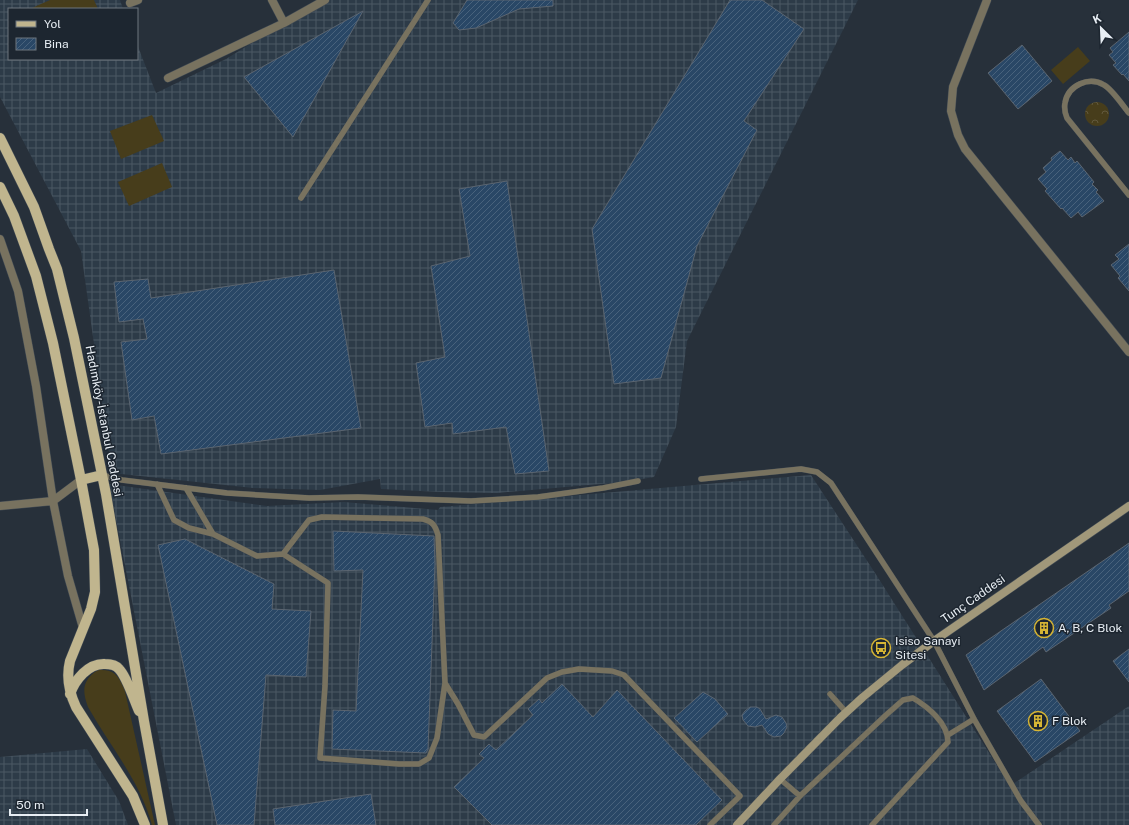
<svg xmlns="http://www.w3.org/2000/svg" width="1129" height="825" font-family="'Public Sans',sans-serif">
<defs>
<pattern id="industrial-grid" width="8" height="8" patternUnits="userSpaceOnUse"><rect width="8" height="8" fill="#2d3b48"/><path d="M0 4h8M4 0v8" fill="none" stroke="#4b5863"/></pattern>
<pattern id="forest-crowns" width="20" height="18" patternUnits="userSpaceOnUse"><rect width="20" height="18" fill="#473d1b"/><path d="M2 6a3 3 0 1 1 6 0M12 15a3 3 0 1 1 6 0" fill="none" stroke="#62593d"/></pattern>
<pattern id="building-hatch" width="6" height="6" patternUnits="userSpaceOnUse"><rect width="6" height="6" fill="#294766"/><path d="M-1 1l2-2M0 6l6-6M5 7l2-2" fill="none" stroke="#48627c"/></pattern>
</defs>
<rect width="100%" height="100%" fill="#27303a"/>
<path fill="url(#industrial-grid)" d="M0,0H120L123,9H9V59H137V44L156,93L226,59L284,23L328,0H858L687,341L676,427L654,477L624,482L497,493L441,492L381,489L380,479L320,490L253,488L112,473L81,251L0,97Z
M811,475L877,576L1010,786L1129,706V825H176L109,484L267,506L344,502L438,510L440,507Z
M87,749L119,801L128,825H0V757Z"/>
<path fill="#473d1b" d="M50,0H94L98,9H33L32,8Z
M1078,47L1090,61L1063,84L1051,70Z
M152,115L164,141L121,159L110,131Z
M162,163L172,187L129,206L118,182Z
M98,670C113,669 117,674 124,687L155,825H152C140,781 110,746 88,707C82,691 82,680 98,670Z"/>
<path fill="url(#forest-crowns)" d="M1085 114a12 12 0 1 1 24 0a12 12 0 1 1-24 0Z"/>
<path fill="url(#building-hatch)" stroke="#5b6570" d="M467,0H553V6L519,9L476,28L459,30L453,23Z
M730,0H762L804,29L744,121L757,130L697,246L661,378L614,384L592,229Z
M363,11L293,137L244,77Z
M1129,32V81L1123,74L1122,75L1113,65L1116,63L1109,55L1113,52L1110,48Z
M1022,45L1052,81L1018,109L988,73Z
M1060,151L1068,160L1071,157L1075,163L1077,161L1094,182L1092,184L1098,190L1096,192L1104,201L1082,217L1078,212L1071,218L1062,208L1061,209L1045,191L1047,189L1038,179L1046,172L1043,168L1052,160L1051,158Z
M507,181L549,471L515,474L506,427L453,434L452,423L425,427L416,363L445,357L431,266L470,256L459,189Z
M1129,244V291L1118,278L1120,276L1111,265L1119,259L1115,255Z
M334,270L361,428L161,454L154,416L132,420L121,342L147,339L143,319L119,322L114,282L148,279L151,298Z
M333,531L434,536L435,564L428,749L426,753L332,749L333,710L356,711L363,570L334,571Z
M185,539L274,584L272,609L311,611L306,677L266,675L254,825H217L158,545Z
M1129,543V591L1109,605L1111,608L1046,652L1043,647L984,690L966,655Z
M1129,649V682L1113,661Z
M1041,679L1080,731L1035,762L997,711Z
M562,684L593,717L617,690L722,800L696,825H492L454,787L484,758L479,754L489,744L496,750L533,715L528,709L539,699L542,703Z
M703,692L715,699L728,714L697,742L674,718Z
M750,707H757L760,709L766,719L776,715L782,717L786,723L787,727L784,733L781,736L774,737L768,734L762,725L755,727L748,726L743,720L742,715L745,711Z
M371,794L376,825H275L273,809Z"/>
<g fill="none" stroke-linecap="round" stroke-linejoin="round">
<g stroke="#424b54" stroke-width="6">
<path id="service" d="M1129,113C1123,106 1112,89 1104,85C1089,76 1068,85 1065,103C1064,108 1065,113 1067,118L1129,195
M301,198L428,0
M102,475L122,480L227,493L309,498L358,497L471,501L538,497L603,488L638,481
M701,479L801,469L817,472L831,483L934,641L974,719L1021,801L1039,825
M157,484L174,520L189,528L213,534L257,556L283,554L328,583L325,686L320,758L399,764H419L429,758L437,738L445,683L438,535C435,525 433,522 423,519L322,517L309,520L283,554
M186,488L213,534
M445,683L458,704L474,735L484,737L547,678L562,672L579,669L612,671L624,675L740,796L710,825
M830,694L846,712
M948,735L974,719
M800,796L886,715L903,700L913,698C928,707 948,723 948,742L872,825
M774,825L800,796L780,779"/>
</g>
<g stroke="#424b54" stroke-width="9">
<path id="minor" d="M272,0L284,23
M987,0L953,87L951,111L958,135L965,149L1129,352
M130,3L138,0
M168,78L284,23L325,0
M0,239L18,291L36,386L53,501L68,576L83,628
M0,506L53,501L81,480"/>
</g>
<g stroke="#424b54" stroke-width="9">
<path id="secondary" d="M737,825L780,779L840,718L863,697L902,665L934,641L1129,506"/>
</g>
<g stroke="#424b54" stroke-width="11">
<path id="primary" d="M0,138L34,207L49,249L57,269L74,338L106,494L144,721L163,825
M0,187L14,216L36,276L53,343L81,480L94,550L95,592L91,609L70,661C66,677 69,692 76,707L133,796L145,825
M81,480L102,475
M70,694C75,680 88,663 105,664C110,664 116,665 119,669C127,677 134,700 139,711"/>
</g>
<use href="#service" stroke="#78725f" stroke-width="5.5"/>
<use href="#minor" stroke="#78725f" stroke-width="8"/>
<use href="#secondary" stroke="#a1987a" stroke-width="8"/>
<use href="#primary" stroke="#c0b58e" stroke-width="10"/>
</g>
<defs>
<g id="building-ring" transform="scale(1)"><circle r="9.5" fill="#1d2630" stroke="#d6b534" stroke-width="1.5"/><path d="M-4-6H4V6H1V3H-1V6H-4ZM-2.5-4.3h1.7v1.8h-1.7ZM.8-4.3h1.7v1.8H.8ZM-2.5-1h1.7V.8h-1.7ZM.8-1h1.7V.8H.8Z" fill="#d6b534"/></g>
<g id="bus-ring" transform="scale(1)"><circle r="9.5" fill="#1d2630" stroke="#d6b534" stroke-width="1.5"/><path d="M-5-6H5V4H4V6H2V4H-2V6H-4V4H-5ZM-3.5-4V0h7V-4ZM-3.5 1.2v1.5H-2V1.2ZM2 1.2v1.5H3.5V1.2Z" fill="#d6b534"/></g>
</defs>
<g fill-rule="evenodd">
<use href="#building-ring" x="1044" y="628"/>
<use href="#bus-ring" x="881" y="648"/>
<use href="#building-ring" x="1038" y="721"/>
</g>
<g text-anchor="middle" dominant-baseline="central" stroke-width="3" stroke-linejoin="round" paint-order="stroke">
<g font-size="12" fill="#e8eef4" stroke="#1d2630">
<text transform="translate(104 421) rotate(79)">Hadımköy-İstanbul Caddesi</text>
<text transform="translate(973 599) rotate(-35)">Tunç Caddesi</text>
</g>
<g font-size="12" fill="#e8eef4" stroke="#1d2630" text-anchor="start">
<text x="1058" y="628">A, B, C Blok</text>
<text x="895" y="641">Isiso Sanayi<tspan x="895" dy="14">Sitesi</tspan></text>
<text x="1052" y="721">F Blok</text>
</g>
</g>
<rect x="8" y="8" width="130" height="52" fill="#1d2630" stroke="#6e767e"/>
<rect x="16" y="21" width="20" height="6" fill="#c0b58e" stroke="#6e767e"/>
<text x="44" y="28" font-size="12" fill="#e8eef4">Yol</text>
<rect x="16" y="38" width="20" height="12" fill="url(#building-hatch)" stroke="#6e767e"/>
<text x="44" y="48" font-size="12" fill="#e8eef4">Bina</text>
<g transform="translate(1101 28) rotate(336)" stroke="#1d2630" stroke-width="3" paint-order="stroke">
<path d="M0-3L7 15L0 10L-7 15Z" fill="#e8eef4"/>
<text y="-6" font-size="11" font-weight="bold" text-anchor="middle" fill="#e8eef4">K</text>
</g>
<path d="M10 809v6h77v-6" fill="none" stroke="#e8eef4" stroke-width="2"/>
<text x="16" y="809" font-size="12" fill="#e8eef4" stroke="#1d2630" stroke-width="3" paint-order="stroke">50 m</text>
</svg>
